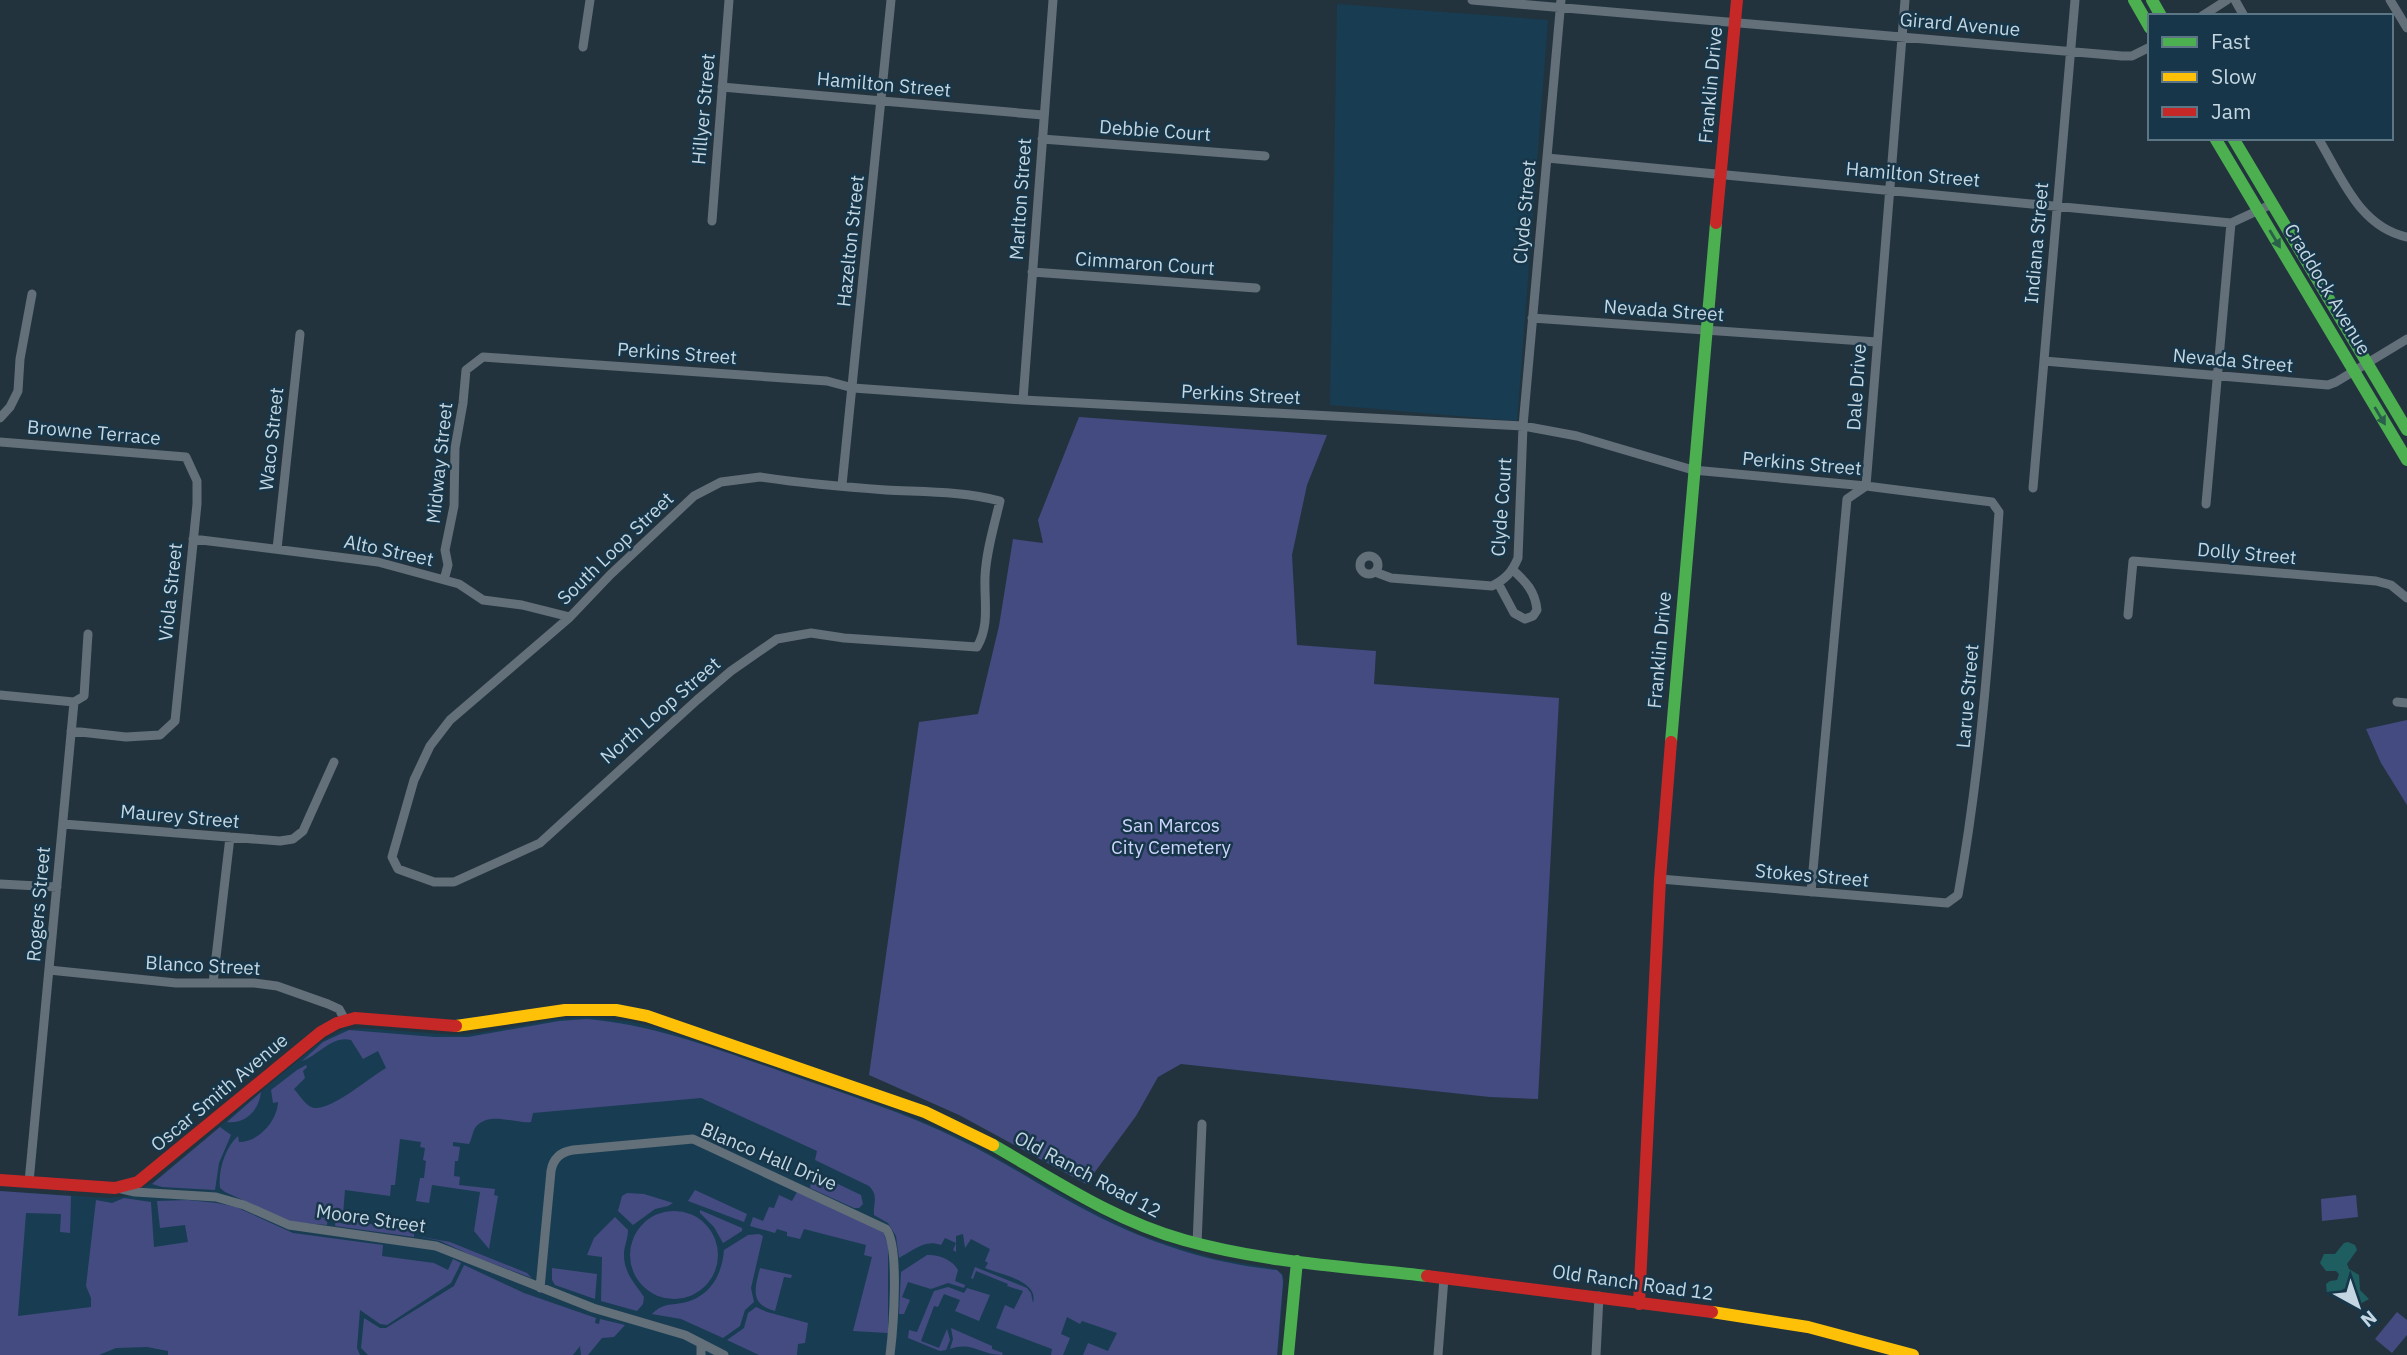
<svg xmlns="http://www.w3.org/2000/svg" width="2407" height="1355" font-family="'IBM Plex Sans',sans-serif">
<rect width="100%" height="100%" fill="#22333e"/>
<path fill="#183d52" d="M1337,4L1548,20L1517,421L1330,405Z
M586,1017L629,1021L661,1029L903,1113L966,1140L1075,1202L1140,1235L1213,1258L1276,1269L1282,1273L1284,1279L1278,1355H0V1191L108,1198L127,1196L153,1182L319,1043L342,1030L361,1028L456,1035L477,1033L557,1019Z"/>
<path fill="#444b81" d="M1079,417L1327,435L1307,485L1292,555L1297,645L1376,651L1374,684L1559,698L1538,1099L1490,1097L1181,1064L1158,1077L1136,1116L1086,1184L959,1115L869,1075L919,722L978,714L999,626L1013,539L1043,543L1038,520Z
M2407,720V805L2381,763L2366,729Z
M587,1019C658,1025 724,1052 791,1075C848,1095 906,1113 960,1140C1008,1163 1052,1194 1099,1217C1155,1245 1215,1264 1277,1270L1282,1275L1283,1282L1277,1355H1083L1088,1343L1108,1351L1117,1333L1082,1321L1080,1324L1067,1317L1061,1334L1070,1338L1063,1355H1051L1052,1349L996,1328L1005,1305L1014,1309L1023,1291L1007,1286L1008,1284L976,1271L973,1279L971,1278L975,1267L1027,1288L1031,1293L1033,1303C1039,1281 1002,1275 985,1268L988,1263L985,1261L990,1249L971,1239L965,1248L963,1234L956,1236V1252L953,1250L956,1243L945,1238L941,1245C924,1239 913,1251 899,1258L896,1236L888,1223L874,1215C873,1203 879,1196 869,1186L815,1160L817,1151L701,1098L533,1113L531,1122C514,1124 488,1110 475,1128C472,1133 472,1139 469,1144L453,1142V1146L460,1147L458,1161H455L454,1176L460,1177L459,1185L495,1189L494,1195L498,1196L489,1249L474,1231L480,1192L432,1185L429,1203L416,1201L420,1178H424L426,1161L423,1160L425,1148L420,1147L421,1142L400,1139L395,1185H391L390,1196L345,1190L343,1215L328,1213L327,1225L291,1222L225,1192L220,1188C218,1170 225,1148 238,1136L239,1142C258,1142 277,1122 278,1102L273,1103L271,1090L297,1070L306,1065L307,1067L303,1071L305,1078L294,1089C299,1094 306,1107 314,1108C332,1110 369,1078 386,1068L378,1051L363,1059L351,1040C332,1035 319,1055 302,1061L323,1042L349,1030L435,1037H468L559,1021Z
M261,1092C259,1110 246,1124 227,1122Z
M220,1127L231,1135L219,1163L215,1190L162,1187L152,1184Z
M813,1172L861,1195L863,1204L859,1208H854L810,1188Z
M695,1190L747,1214L744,1222L688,1201Z
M0,1191L71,1196L70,1233L60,1232L61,1214L26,1213L18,1316L91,1307V1298L86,1286L96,1200L112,1203L124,1198L151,1202L154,1247L188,1242L185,1225L160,1228L157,1201L188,1200L217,1203L236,1207L293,1233L383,1245L382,1256L434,1263L448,1270L453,1259L461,1263L451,1283L387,1325L380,1324L360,1310L357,1348L360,1355H168V1351L147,1347L116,1348L99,1355H0Z
M797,1192L883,1232L888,1245V1333L853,1331L872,1257L864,1255L866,1245L804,1229L800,1239L787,1236V1232L777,1229L775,1233L750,1226L753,1217L763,1221L769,1207L774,1208L779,1195L792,1201Z
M627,1193L644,1194L673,1203L668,1206L655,1209L633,1225L618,1211L622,1196Z
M2356,1195L2358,1217L2322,1221L2321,1199Z
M700,1210L742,1228V1231L723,1243L714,1227L700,1213Z
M630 1255a44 44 0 1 1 88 0a44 44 0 1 1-88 0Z
M336,1217H339L340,1223L350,1225L351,1221L414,1231V1237L335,1226Z
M615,1217L628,1230C628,1238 625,1244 624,1252C623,1272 634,1282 644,1297L643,1304L637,1311L601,1301L602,1257L587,1255L594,1238Z
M748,1235L759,1234L763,1236L751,1288L754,1302L745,1310L740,1326L723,1338L681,1319L652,1314C662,1304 669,1305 682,1303C709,1298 722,1276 724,1250Z
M416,1236L450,1242L527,1273L532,1278L475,1257L440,1241Z
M927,1255C938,1254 953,1260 958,1270L955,1281L965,1285L964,1288L948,1283L931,1289L908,1282L902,1297L910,1300L904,1314H899L901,1272Z
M464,1265L524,1293L596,1318L595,1323L599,1324L600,1319L625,1325L614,1337L602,1338L588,1355H581L580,1346L573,1355H368L361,1348L364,1318L380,1328H386L454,1286Z
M552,1268L597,1274L595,1299L555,1285L552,1280Z
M760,1268L792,1275L791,1278L784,1277L775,1311C749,1304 755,1288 760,1268Z
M948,1287L964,1293L967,1288L990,1295L979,1321L955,1311L960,1300L944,1294L938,1307L934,1306L921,1341L939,1348L947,1329L950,1340L946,1350L940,1351L908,1338L909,1330L917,1332L934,1291Z
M756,1307L767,1312L808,1323L805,1343L798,1344L797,1355H759L727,1340L744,1328L748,1313Z
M2397,1312L2407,1320V1335L2392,1353L2375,1339Z
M951,1328L992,1346V1349L1003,1353L1002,1355C981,1355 972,1341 950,1349L953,1339Z"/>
<path fill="#1e5e61" d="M2348,1242L2355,1245L2357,1250L2347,1264L2349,1269L2359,1275L2360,1290L2369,1299L2360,1304L2348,1306L2350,1292L2348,1288L2343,1289L2337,1297L2327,1294L2326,1284L2330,1281L2337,1280L2339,1274L2336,1271H2326L2320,1263L2324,1254H2335L2344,1243Z"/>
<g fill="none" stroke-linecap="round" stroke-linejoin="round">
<path stroke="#636f79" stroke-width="9" d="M1472,0L2122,56H2132L2150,47
M2235,0L2244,16
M2390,0L2407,28
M2202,16L2227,0
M583,47L590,0
M722,87L1043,115
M2318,138C2341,176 2359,227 2407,237
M1042,139L1265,156
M1547,158L2231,223L2272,204
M712,221L729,0
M1032,272L1256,288
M1532,318L1877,342
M2044,361L2328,385L2336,382L2407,339
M1023,400L1053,0
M0,418L10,407L18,391L20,359L32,294
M0,442L186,457L197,481V504L175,721L160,735L126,737L71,731
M760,477C801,483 844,487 886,490C925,492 962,491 1000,501C994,526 986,552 985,577C984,602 990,625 977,647L844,638L811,633L777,639L731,671L697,700L540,843L454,882H434L398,869L392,857L414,780L430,746L450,720L570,617L610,575L694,496L721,482Z
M842,485L891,0
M2033,488L2075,0
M2206,504L2231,223
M193,539L378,562L459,584L483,600L522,605L570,617
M277,549L300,334
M1360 565a9 9 0 1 1 18 0a9 9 0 1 1-18 0Z
M1375,572L1391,578L1492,586C1506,579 1512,572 1518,558L1523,426L1561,0
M444,580L448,565L445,550L454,506L455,448L463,403L466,370L483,357L827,381L853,388L1023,400L1523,426L1577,436L1693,470L1866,486L1992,502L1999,512C1990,640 1981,768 1958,895L1947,903L1660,879
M1498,583L1514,613L1525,619L1533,616L1537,610C1535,591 1526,582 1513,570
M2128,615L2133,561L2376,581L2391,585L2407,598
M0,695L74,702
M2397,702L2407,703
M63,824L280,841L293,839L303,831L334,762
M0,884L57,887
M1811,892L1847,499L1866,486L1905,0
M49,970L176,983H254L277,986L328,1004L339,1009L345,1020
M213,983L230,837
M29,1182L74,702L84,696L88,634
M117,1188L135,1192L216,1197L244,1205L289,1225L436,1246L593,1308L685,1335L724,1355
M1197,1244L1202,1124
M540,1288L551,1171C553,1159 560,1152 573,1150L693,1139L886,1229C900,1246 893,1331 890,1355
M701,1355V1344
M1438,1355L1444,1278
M1596,1355L1599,1296"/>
<path stroke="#4caf50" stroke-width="12" d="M2134,0L2150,28
M2152,0L2161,16
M2215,138L2407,460
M2233,138L2407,430
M1671,742L1716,223
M993,1145C1054,1180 1115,1221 1184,1240C1262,1262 1347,1267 1427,1276
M1288,1355L1297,1261"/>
<path stroke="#ffc107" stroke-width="12" d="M456,1026L565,1010H616L647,1016L925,1112L993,1145
M1712,1312L1808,1327L1913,1355"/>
<path stroke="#c62828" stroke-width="12" d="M1716,223L1737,0
M0,1180L115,1188L138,1182L321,1032L337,1023L355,1018L456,1026
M1427,1276L1712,1312
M1639,1304L1660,879L1671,742"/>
</g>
<defs><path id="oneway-solid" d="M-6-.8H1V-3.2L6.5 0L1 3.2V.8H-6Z" transform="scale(1.75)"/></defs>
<g fill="#2a604b">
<use href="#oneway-solid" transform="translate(2275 239) rotate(59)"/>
<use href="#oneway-solid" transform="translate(2380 416) rotate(59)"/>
</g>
<g text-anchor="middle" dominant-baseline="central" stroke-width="5" stroke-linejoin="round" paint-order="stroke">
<g font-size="19" fill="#c4d6e1" stroke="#173649">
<text transform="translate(1960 24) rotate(5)">Girard Avenue</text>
<text transform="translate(884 84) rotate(5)">Hamilton Street</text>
<text transform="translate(1710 85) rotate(-85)">Franklin Drive</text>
<text transform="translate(703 109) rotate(-85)">Hillyer Street</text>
<text transform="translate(1155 130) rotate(4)">Debbie Court</text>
<text transform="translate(1913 174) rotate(5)">Hamilton Street</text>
<text transform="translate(1020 199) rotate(-86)">Marlton Street</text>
<text transform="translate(1524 212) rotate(-85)">Clyde Street</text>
<text transform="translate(850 241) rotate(-84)">Hazelton Street</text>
<text transform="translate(2036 243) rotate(-85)">Indiana Street</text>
<text transform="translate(1145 263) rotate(4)">Cimmaron Court</text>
<text transform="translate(2328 289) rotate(59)">Craddock Avenue</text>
<text transform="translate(1664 310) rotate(4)">Nevada Street</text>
<text transform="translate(677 353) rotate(4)">Perkins Street</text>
<text transform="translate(2233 360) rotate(5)">Nevada Street</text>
<text transform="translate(1856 387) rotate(-86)">Dale Drive</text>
<text transform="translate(1241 394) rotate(3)">Perkins Street</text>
<text transform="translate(94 432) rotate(5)">Browne Terrace</text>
<text transform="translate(271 439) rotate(-84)">Waco Street</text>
<text transform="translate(439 463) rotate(-84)">Midway Street</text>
<text transform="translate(1802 463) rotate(5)">Perkins Street</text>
<text transform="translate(1501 507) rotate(-86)">Clyde Court</text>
<text transform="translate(615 548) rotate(-44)">South Loop Street</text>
<text transform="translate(389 550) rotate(12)">Alto Street</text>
<text transform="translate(2247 553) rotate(5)">Dolly Street</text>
<text transform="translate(170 592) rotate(-84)">Viola Street</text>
<text transform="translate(1659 650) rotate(-85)">Franklin Drive</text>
<text transform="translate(1967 696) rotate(-85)">Larue Street</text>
<text transform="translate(660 710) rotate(-41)">North Loop Street</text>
<text transform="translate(180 816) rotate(5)">Maurey Street</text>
<text transform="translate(1812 875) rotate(5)">Stokes Street</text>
<text transform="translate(38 904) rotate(-85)">Rogers Street</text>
<text transform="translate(203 965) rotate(3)">Blanco Street</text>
<text transform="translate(219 1092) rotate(-40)">Oscar Smith Avenue</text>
<text transform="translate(769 1156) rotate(23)">Blanco Hall Drive</text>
<text transform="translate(1088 1174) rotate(28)">Old Ranch Road 12</text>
<text transform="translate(371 1218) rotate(8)">Moore Street</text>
<text transform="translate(1633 1282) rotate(8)">Old Ranch Road 12</text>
</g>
<g font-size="19" fill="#ced5fe" stroke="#173649">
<text x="1171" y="825">San Marcos<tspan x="1171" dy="22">City Cemetery</tspan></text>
</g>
</g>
<rect x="2148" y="14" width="245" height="126" fill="#173649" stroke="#5c7686" stroke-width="2"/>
<rect x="2162" y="37" width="35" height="10" fill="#4caf50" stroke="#5c7686" stroke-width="2"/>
<text x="2211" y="49" font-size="21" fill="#c4d6e1">Fast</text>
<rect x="2162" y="72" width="35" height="10" fill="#ffc107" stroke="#5c7686" stroke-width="2"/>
<text x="2211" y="84" font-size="21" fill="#c4d6e1">Slow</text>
<rect x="2162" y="107" width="35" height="10" fill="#c62828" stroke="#5c7686" stroke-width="2"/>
<text x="2211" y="119" font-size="21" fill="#c4d6e1">Jam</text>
<g transform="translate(2358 1306) rotate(140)" stroke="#173649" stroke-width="5" paint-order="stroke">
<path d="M0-5L12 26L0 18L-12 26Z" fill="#c4d6e1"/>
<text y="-10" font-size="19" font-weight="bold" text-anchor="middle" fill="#c4d6e1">N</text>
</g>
</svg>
